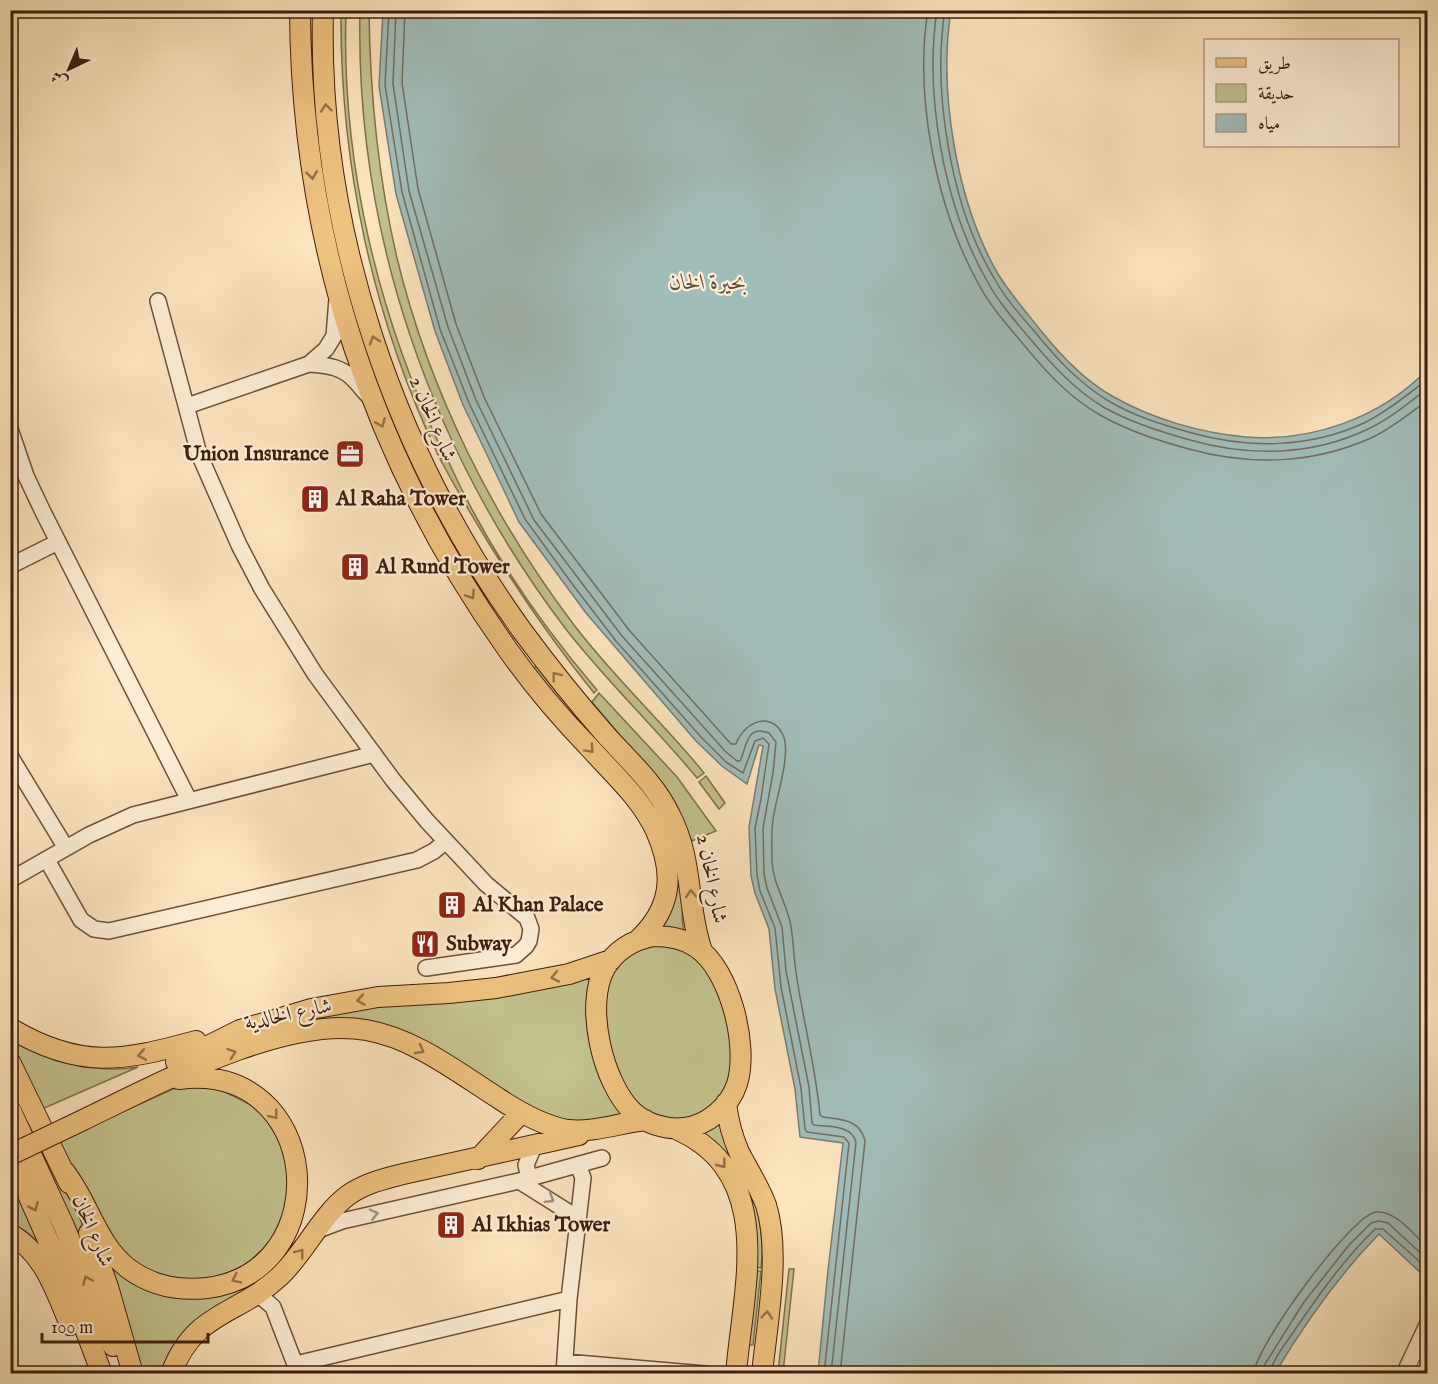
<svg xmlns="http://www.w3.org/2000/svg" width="1438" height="1384" font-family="'IM FELL English',Amiri,serif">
<rect width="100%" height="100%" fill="#fce4be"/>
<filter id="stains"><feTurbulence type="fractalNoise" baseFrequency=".00333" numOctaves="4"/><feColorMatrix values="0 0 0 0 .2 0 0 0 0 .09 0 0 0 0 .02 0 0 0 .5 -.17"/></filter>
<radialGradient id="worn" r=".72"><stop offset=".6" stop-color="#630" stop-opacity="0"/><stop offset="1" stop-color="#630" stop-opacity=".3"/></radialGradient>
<path fill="#c3c28e" stroke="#80704d" stroke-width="1.5" d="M341,11H346C341,162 378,316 443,452L438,455C372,316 340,164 341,11Z
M360,11H369C370,94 378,177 397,258C429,390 492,517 574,625C612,675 659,719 700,768L704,773L697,778C655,727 606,681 565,628C431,451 355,233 360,11Z
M446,456C483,540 537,620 597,690L594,693C535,620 485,542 440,459Z
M536,666L581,720L577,724L532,670Z
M599,693L677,777L716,831L692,841L677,807L666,790L592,702Z
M706,776L725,803L719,809L699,782Z
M676,847L683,895L682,919L684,932L662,928C680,900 674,878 676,847Z
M657,945C712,944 734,1017 731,1063C729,1085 723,1094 707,1109C700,1116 687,1119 677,1119C665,1118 652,1116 643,1109C611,1084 588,993 620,962C631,952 643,948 657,945Z
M594,976L626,1116L574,1122L546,1116L359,1020H333L262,1032L347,1010Z
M15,1039C60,1059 88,1075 138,1067L42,1109L11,1047V1043Z
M209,1084L259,1109L286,1150L290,1198L271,1241L246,1265L215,1278L179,1281L144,1270L115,1244L58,1141L173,1089L182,1086Z
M721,1119L753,1193L746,1195L714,1143L702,1132Z
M46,1146L81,1220L110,1312L38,1150Z
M10,1171L42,1246L27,1232L11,1222Z
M754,1196C760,1220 764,1242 761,1268L756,1267L747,1198Z
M109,1259L125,1275L246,1285L248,1288L162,1373H136Z
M789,1269H794L783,1373H778Z
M755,1271H761L753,1345H748Z"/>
<path fill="#a1bdb9" stroke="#797d74" stroke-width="1.5" d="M383,11H951C938,92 957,203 998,274C1011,295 1027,313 1042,332C1062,357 1084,380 1112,396C1152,419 1201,433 1246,437C1312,442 1380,418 1427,370V1273L1424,1276L1379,1234C1338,1276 1305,1323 1275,1373H818L828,1270L843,1143L800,1137L795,1089L775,989L769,929L755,893L751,876L749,827L763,746L759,745L747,784L722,766L696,741L586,613L519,522L478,436L463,405L435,331L396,194L379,86Z"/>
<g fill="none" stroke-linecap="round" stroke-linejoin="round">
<path stroke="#706d62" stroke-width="1.5" d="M389,10L385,85L402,192L440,329L469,403L525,519L573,585L616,641L701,737L726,762L743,773L755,741L763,738L769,744L761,799L755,828L757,875L760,891L775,928L781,987L801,1088L805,1129L807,1132L844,1137L849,1143L824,1374
M396,10L393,84L409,191L448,327L476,400L534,520L622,636L725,751L737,761H740C747,747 746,724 769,733L776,742L773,773L763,828L764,874L767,888L782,927L786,971L809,1087L812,1123L814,1125C830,1127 851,1125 856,1142L831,1374
M405,10L402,83L418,189L456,324L484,397L541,514L629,630L731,744H736C744,722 771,710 783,735C792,754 775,800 773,820C771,834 772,848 772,861C773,885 787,903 791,926C794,946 794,965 798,985C805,1028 816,1071 820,1115L823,1117C841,1120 860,1119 865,1141L840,1374
M928,10C914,96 936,207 978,283C990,306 1007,325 1024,345C1046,372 1070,398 1100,415C1128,431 1159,441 1189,449C1250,466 1313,464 1371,438C1391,429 1410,413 1428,400
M937,10C924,95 944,205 986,279C998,302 1015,321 1032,341C1053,366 1076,391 1105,408C1132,423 1161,432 1190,440C1249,457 1312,456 1368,429C1389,419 1409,403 1428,388
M945,10C932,92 951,207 994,278C1005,298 1020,315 1035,332C1056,358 1078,382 1107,400C1133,416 1163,425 1192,433C1249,449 1310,448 1364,423C1387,412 1408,394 1428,379
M1254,1374C1254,1348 1352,1214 1376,1212C1396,1210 1415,1236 1428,1248
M1263,1374L1265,1364L1304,1302L1349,1245L1371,1223L1379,1221L1388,1223L1428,1260
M1270,1374C1272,1361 1283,1347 1290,1337C1316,1299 1342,1261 1375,1229H1383L1428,1269"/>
<g stroke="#6e4f38" stroke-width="18">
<path id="minor" d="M158,301L199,454L239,545L262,589L315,674L393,780L427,821L486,884L527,918L531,929L529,941L526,946L516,955L426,968
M309,364C327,365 344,367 356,382C361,387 364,392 369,396
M187,406L309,364L326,349L334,336L337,299
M10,429L26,476L43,512L189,800
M10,566L58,542
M10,756L66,848
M47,860L81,920L94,929L109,931L417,860L434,851L446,841
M10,880L89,835L133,815L374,754
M529,1178L526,1165L534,1146
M519,1181L578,1218
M318,1230L342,1221L519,1181L602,1158
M258,1294L273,1307L298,1372
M565,1362L705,1374
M296,1364L569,1299
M564,1374L569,1299L583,1178L578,1165
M1404,1374L1428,1323
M1422,1374L1428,1360"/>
</g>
<g stroke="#3e1d0c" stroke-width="22">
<path id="major" d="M300,10C301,244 373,460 508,650C532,684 559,716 588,746C612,773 641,798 656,831C675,874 672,908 638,940
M323,10C317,231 395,455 523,632C549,667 576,701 605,734C628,760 655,783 670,815C694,861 686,905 702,951
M653,936C668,936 683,938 696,947C730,969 749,1046 737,1084C730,1106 707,1126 684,1128C667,1130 646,1124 633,1112C603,1084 584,1005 605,968C616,950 633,940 653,936Z
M10,1028C80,1070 123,1061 196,1041
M10,1062L69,1183
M176,1062L240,1030L311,1009L378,997L449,993L496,988L569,974L611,960
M726,1103C728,1120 732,1136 739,1152C748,1170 759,1186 766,1205C781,1253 767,1323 762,1374
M10,1109L64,1226L113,1346
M83,1120C156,1085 284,1015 366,1030C414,1038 457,1072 498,1098C519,1112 543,1126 568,1130C591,1133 621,1123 645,1120
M676,1129C778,1174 743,1287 736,1374
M10,1154L73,1297L102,1374
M478,1159L521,1113
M64,1171C89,1202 96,1244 129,1269C152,1286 179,1291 207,1288C339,1271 323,1061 179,1079
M89,1233L108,1287L133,1374
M10,1234C44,1253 56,1291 70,1325
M171,1374C194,1311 237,1316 279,1277C304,1254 320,1217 347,1196C363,1184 383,1179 403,1174L579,1135"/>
</g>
<use href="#minor" stroke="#fdedd5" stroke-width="15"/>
<use href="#major" stroke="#eec27f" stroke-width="20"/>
<g stroke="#3e1d0c" stroke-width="22" stroke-linecap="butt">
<path id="major-bridge" d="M10,1155L83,1120"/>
</g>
<use href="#major-bridge" stroke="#eec27f" stroke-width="20"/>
</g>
<defs><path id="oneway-chevron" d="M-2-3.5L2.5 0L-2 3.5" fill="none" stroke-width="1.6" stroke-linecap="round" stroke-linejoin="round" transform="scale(1.5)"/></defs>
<g stroke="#967046">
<use href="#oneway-chevron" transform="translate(326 108) rotate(-96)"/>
<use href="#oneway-chevron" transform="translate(312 175) rotate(82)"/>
<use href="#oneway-chevron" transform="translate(374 340) rotate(-108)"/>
<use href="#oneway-chevron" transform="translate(381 423) rotate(67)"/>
<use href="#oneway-chevron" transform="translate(471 595) rotate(57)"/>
<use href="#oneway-chevron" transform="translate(556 676) rotate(-128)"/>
<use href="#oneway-chevron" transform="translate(590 749) rotate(47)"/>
<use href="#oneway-chevron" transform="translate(691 894) rotate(-93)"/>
<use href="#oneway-chevron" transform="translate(555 977) rotate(169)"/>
<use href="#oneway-chevron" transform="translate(361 1000) rotate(171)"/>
<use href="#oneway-chevron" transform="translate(420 1050) rotate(29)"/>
<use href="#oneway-chevron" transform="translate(232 1053) rotate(-19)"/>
<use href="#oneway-chevron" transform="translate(142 1055) rotate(170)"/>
<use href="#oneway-chevron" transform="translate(274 1115) rotate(51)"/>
<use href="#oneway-chevron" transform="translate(722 1164) rotate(53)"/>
<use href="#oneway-chevron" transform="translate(34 1207) rotate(66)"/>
<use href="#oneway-chevron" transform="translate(300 1253) rotate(-52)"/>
<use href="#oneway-chevron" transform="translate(236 1279) rotate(154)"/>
<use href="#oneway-chevron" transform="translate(87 1280) rotate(-113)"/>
<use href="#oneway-chevron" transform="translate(767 1315) rotate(-85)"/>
</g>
<g stroke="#a78f7b">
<use href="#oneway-chevron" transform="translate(550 1199) rotate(32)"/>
<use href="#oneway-chevron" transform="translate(374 1214) rotate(-13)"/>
</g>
<defs>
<g id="office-square" transform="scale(1.5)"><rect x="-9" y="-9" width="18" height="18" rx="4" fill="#8f2418" stroke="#fdedd5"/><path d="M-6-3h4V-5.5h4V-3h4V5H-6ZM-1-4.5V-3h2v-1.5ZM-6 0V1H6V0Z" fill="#fff"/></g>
<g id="building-square" transform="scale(1.5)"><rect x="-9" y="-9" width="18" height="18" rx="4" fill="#8f2418" stroke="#fdedd5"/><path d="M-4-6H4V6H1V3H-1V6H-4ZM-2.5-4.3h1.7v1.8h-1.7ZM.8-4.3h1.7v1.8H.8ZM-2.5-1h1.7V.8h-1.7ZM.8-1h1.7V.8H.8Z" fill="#fff"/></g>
<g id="restaurant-square" transform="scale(1.5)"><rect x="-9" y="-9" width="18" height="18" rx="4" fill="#8f2418" stroke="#fdedd5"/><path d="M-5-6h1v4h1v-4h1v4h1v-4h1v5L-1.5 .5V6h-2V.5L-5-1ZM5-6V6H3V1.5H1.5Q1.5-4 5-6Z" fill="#fff"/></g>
</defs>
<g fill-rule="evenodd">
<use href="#office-square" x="350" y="454"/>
<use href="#building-square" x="315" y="499"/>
<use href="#building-square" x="355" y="567"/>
<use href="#building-square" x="452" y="905"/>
<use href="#restaurant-square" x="425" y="944"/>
<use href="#building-square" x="451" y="1225"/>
</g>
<g text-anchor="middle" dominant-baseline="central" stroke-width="4.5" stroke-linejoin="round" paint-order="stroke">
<g font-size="21" fill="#3e1d0c" stroke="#fdedd5">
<text transform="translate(432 419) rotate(67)">شارع الخان 2</text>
<text transform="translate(711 879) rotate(79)">شارع الخان 2</text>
<text transform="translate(288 1015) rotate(-12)">شارع الخالدية</text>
<text transform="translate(92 1231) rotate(67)">شارع الخان</text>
</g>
<g font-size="21" font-weight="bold" fill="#3e1d0c" stroke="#fdedd5" text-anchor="start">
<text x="329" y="454" text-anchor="end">Union Insurance</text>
<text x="336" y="499">Al Raha Tower</text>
<text x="376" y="567">Al Rund Tower</text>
<text x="473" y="905">Al Khan Palace</text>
<text x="446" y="944">Subway</text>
<text x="472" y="1225">Al Ikhias Tower</text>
</g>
<g font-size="22" font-style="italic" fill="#5c4d40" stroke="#fdedd5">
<text x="708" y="283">بحيرة الخان</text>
</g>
</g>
<rect width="1438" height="1384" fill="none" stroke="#fce4be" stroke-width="36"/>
<rect x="12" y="12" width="1414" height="1360" fill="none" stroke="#3e1d0c" stroke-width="3"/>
<rect x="18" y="18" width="1402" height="1348" fill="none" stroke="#3e1d0c" stroke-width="1.5"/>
<rect x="1204" y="39" width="195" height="108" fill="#fdedd5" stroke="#b19a85" stroke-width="1.5"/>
<rect x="1216" y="58" width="30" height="9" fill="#eec27f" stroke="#b19a85" stroke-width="1.5"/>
<text x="1258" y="69" font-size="18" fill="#3e1d0c">طريق</text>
<rect x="1216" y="84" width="30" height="18" fill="#c3c28e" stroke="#b19a85" stroke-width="1.5"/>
<text x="1258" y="99" font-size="18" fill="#3e1d0c">حديقة</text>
<rect x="1216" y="114" width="30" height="18" fill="#a1bdb9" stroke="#b19a85" stroke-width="1.5"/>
<text x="1258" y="129" font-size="18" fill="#3e1d0c">مياه</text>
<g transform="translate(69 69) rotate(224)" stroke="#fdedd5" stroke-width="4.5" paint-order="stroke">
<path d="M0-4.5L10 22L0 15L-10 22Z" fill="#3e1d0c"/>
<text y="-9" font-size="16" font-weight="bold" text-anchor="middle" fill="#3e1d0c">ش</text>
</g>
<path d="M42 1333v9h166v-9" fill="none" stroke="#3e1d0c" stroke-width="3"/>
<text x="51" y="1333" font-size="18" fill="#3e1d0c" stroke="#fdedd5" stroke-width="4.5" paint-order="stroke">100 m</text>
<rect width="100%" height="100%" filter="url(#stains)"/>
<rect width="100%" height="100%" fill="url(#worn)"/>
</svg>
